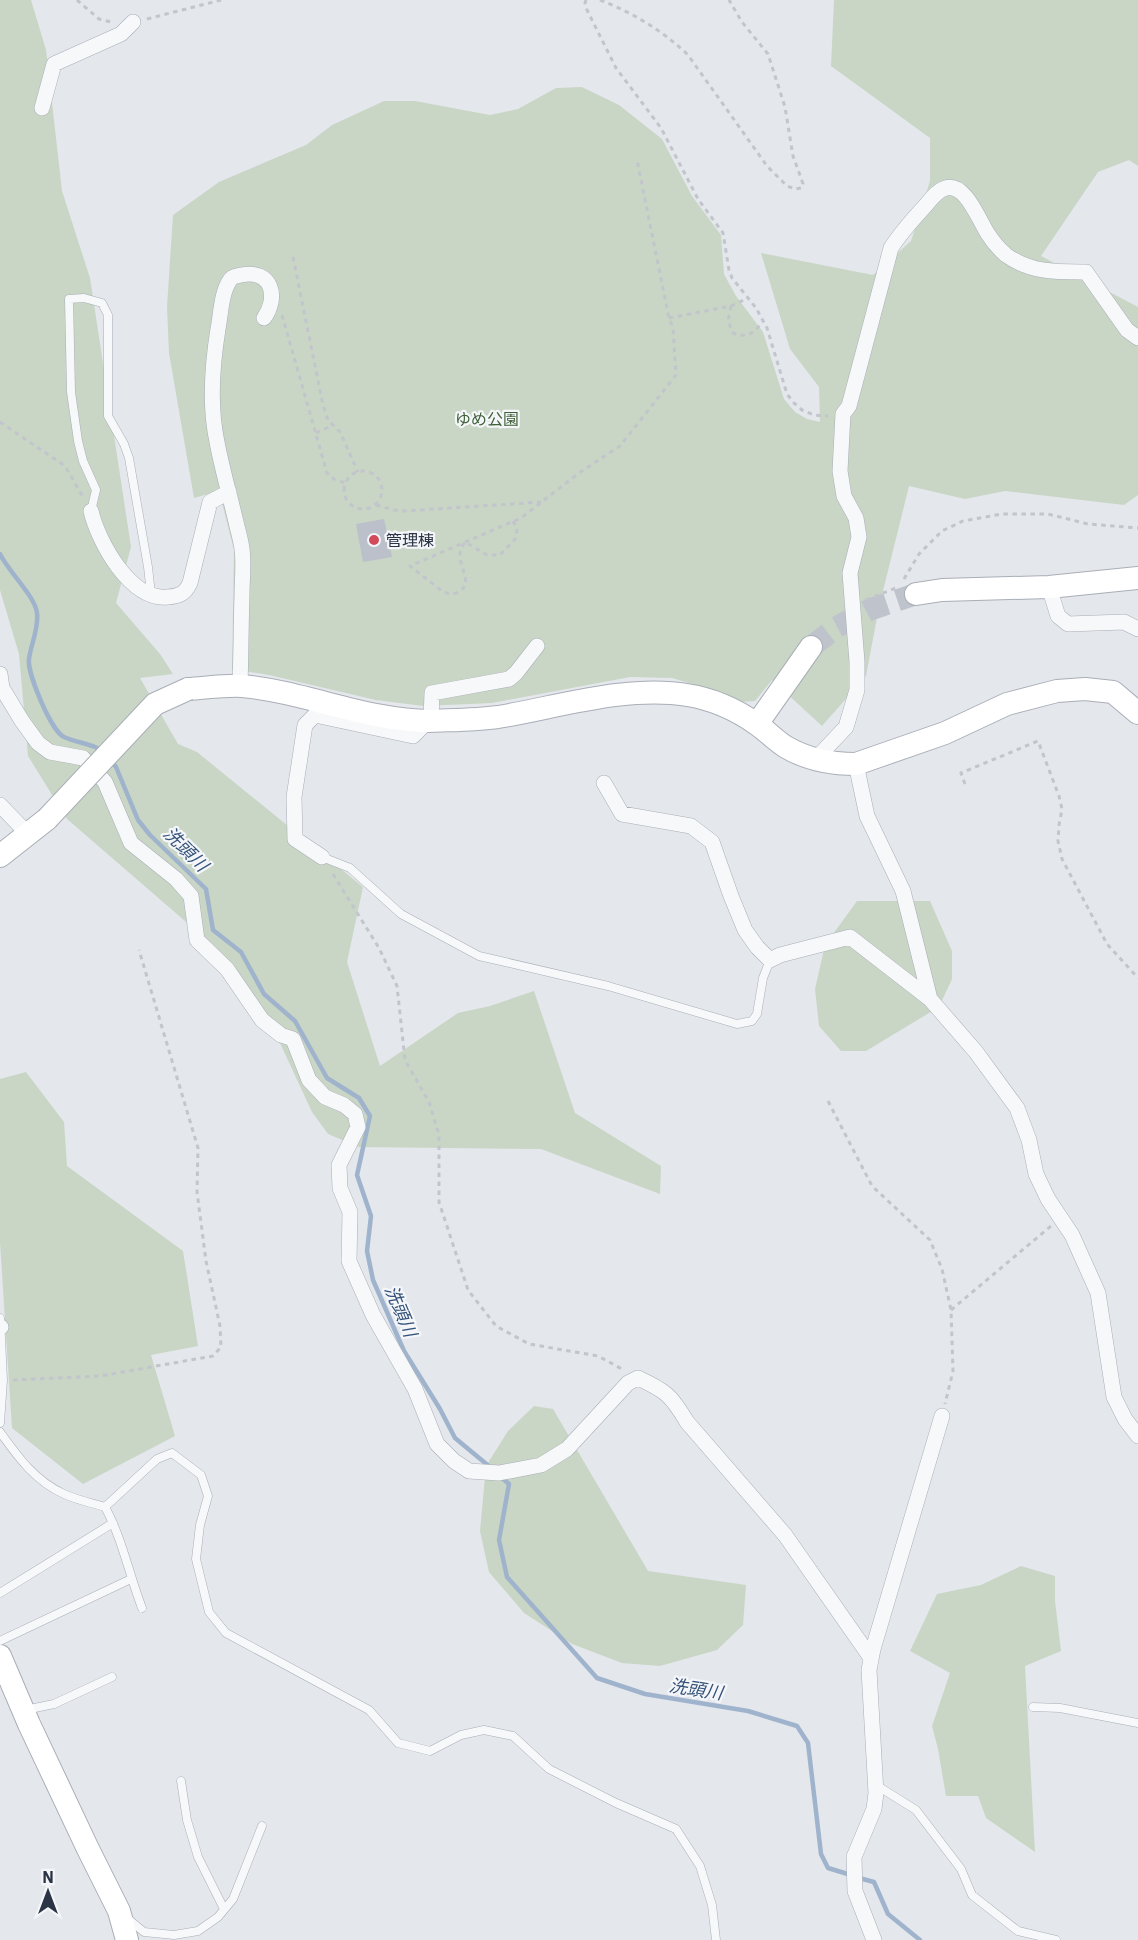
<svg xmlns="http://www.w3.org/2000/svg" width="1138" height="1940" font-family="'IBM Plex Sans','Noto Sans JP',sans-serif">
<rect width="100%" height="100%" fill="#e4e7ec"/>
<path fill="#c9d6c5" d="M0,0H31L46,50L62,191L90,278L131,547L116,603L160,654L173,674L140,678L178,744L197,752L363,887L347,962L380,1066L458,1013L490,1006L534,991L575,1113L661,1166L660,1194L541,1149L359,1147L328,1134L312,1112L267,1015L233,968L185,921L67,819L28,756L19,654L0,590Z
M834,0H1138V166L1129,160L1098,172L1041,256L1138,307V495L1124,505L1005,491L965,499L909,486L879,607L866,676L822,726L772,680L755,701L740,702L713,690L672,678L630,677L492,703L423,706L376,700L269,675L232,669L234,550L219,491L194,498L169,353L167,307L173,215L219,182L306,145L332,125L384,101H415L490,115L518,109L556,88L582,87L619,105L662,139L692,196L721,235L724,274L736,296L763,332L784,399L795,412L807,419L820,422L819,387L790,349L761,253L873,275L911,241L930,181V138L831,66Z
M857,901H930L952,951V979L939,1007L866,1051H841L819,1026L815,989L825,945Z
M26,1072L64,1122L67,1166L183,1251L198,1346L151,1355L175,1436L83,1484L12,1428L0,1242V1079Z
M534,1406L553,1409L648,1571L746,1585L743,1625L717,1650L660,1666L622,1663L572,1644L524,1613L489,1572L480,1531L486,1466L508,1431Z
M1021,1566L1055,1576V1601L1061,1651L1025,1666L1035,1852L986,1818L978,1796H946L938,1749L932,1726L950,1673L910,1651L937,1594L981,1585Z"/>
<g fill="none" stroke-linecap="round" stroke-linejoin="round">
<path stroke="#9fb4cc" stroke-width="4.5" d="M0,554C8,571 35,596 37,613C39,628 31,644 29,659C27,673 51,731 64,737C77,743 91,743 103,751
M110,760L116,767L138,820L150,835L206,889L213,930L241,952L264,994L295,1021L327,1078L359,1098L370,1116L357,1175L371,1216L367,1251L373,1280L404,1351L440,1409L455,1438L490,1467
M501,1477L509,1484L499,1540L507,1577L597,1678L645,1694L748,1711L797,1726L808,1743L821,1854L828,1868L851,1875
M859,1878L874,1882L888,1914L920,1940"/>
</g>
<path fill="#bbc0ca" d="M384,519L392,557L363,562L356,524Z"/>
<g fill="none" stroke-linecap="round" stroke-linejoin="round">
<path stroke="#bfc3cb" stroke-width="22" stroke-dasharray="22 11" stroke-linecap="butt" d="M811,647L837,627L869,610L916,594"/>
<g stroke="#a9aeb7" stroke-width="9">
<path id="lane" d="M91,511L96,490L83,461L78,441L71,392L69,299L84,298L102,303L108,315V416L124,444L129,458L148,567L151,594
M322,857L350,868L401,914L479,956L608,986L737,1024L752,1021L757,1014L763,978L770,960
M0,1318L3,1380L0,1423
M0,1432C18,1457 35,1481 64,1494C77,1500 92,1503 105,1507L157,1459L172,1453L201,1475L208,1496L200,1525L196,1559L209,1612L226,1633L369,1710L398,1743L430,1751L461,1735L484,1730L513,1736L549,1769L616,1803L676,1829L700,1866L712,1905L716,1940
M105,1507C122,1538 129,1574 142,1608
M0,1593L113,1523
M0,1641L131,1579
M1033,1707L1060,1708L1138,1723
M25,1710L54,1704L112,1677
M181,1781L187,1820L198,1857L224,1909
M876,1785L916,1810L961,1869L972,1895L1018,1931L1056,1940
M127,1918L144,1932L174,1935L198,1931L218,1917L233,1899L262,1826"/>
</g>
<g stroke="#a9aeb7" stroke-width="16">
<path id="street" d="M42,108L54,64L121,34L133,22
M91,511C98,541 130,601 168,597C179,596 185,594 190,583L210,502L229,492
M1049,587L1058,616L1068,624L1124,622L1138,629
M0,674L2,688L22,721L38,743L50,752L83,758L105,782L131,843L176,879L191,896L197,940L227,969L262,1020L281,1035L293,1039L309,1080L325,1097L344,1105L355,1114L358,1127L339,1165L340,1188L350,1212L349,1261L373,1315L415,1389L437,1444L454,1461L469,1471L499,1473L541,1465L567,1449L628,1383L638,1378C666,1391 671,1395 687,1422L785,1535L871,1658
M240,686C241,655 241,625 242,595C242,580 244,564 242,549C241,540 238,531 236,522C230,496 222,469 217,442C209,405 212,366 218,329C221,314 221,293 230,280C232,276 237,276 241,275C272,269 279,297 264,318
M431,720L432,693L509,679L516,673L537,646
M815,760L846,727L857,690V662L850,573L859,537L856,518L844,496L840,471L843,414L849,406L891,248C901,232 914,218 926,205C931,199 936,192 943,189C965,179 979,221 988,234C993,242 999,249 1006,255C1031,273 1057,272 1086,272L1127,330L1138,338
M856,764L867,816L903,891L930,999L976,1052L1017,1108L1029,1140L1036,1174L1048,1199L1072,1235L1098,1293L1114,1397L1125,1419L1138,1436
M604,783L622,814L691,826L712,842L731,896L745,930L757,947L770,960L780,955L850,937L930,999
M0,805L28,834
M322,857L295,839L294,797L305,725L315,715L413,736L428,721
M0,1328L1,1327
M874,1940L855,1891L854,1857L874,1809L876,1793L869,1670L873,1649L942,1416"/>
</g>
<g stroke="#a9aeb7" stroke-width="24">
<path id="secondary" d="M916,594L942,590L1049,587L1138,578
M188,689C205,688 225,685 242,686C305,692 368,721 430,721C452,720 476,720 498,717C558,707 627,685 687,695C713,699 737,710 758,725C768,732 776,741 786,747C808,760 832,764 856,764L945,733L1007,704L1057,691L1085,689L1113,692L1138,713
M757,724L811,647
M0,856L47,819
M0,1656L29,1724L88,1849L119,1911L127,1940"/>
</g>
<path stroke="#c2c5cb" stroke-width="3" stroke-dasharray="4.5 4.5" stroke-linecap="butt" d="M77,0L99,19L111,22
M586,0L585,3L587,10L616,68L661,128L698,199L723,233L729,270L732,278L756,308L767,328L787,394L794,403L802,410L814,415L828,416
M600,0C633,13 662,30 688,55L767,166L787,186L795,189L801,188L803,184L801,178L793,156L785,107L768,54L742,22L729,0
M147,19L221,0
M293,257L323,405L328,420L340,432L358,472
M731,306L728,321L733,333C748,339 754,333 763,321
M282,315L327,473L335,480L346,483
M669,318L731,306L748,298
M0,422L65,466L83,497
M316,433L333,425
M344 490a19 19 0 1 1 38 0a19 19 0 1 1-38 0Z
M376,505L394,510L404,511L541,502
M513,521L517,529L516,538L500,555H487L465,542C463,546 460,550 460,555C459,567 473,582 460,591C455,595 447,594 442,591L410,566L521,518L579,473L620,446L676,375L673,328L669,318L637,160
M904,579L919,554L942,531L963,521L1002,514H1048L1088,524L1138,528
M866,600L898,587
M965,784L961,773L1038,741L1059,796L1062,809L1059,825L1058,841L1062,859L1107,944L1138,978
M333,874L379,948L397,986L405,1060L429,1102L439,1135V1202L468,1290L496,1326L529,1344L598,1356L622,1369
M828,1101L872,1186L930,1240L942,1269L951,1310L953,1371L945,1404
M951,1310L1051,1226
M13,1380L100,1376L213,1356L221,1347L220,1326L206,1261L197,1192L198,1148L139,950"/>
<use href="#lane" stroke="#f7f8fa" stroke-width="8"/>
<use href="#street" stroke="#f7f8fa" stroke-width="15"/>
<use href="#secondary" stroke="#fff" stroke-width="22"/>
<g stroke="#a9aeb7" stroke-width="24" stroke-linecap="butt">
<path id="secondary-bridge" d="M47,819L155,704L188,689"/>
</g>
<use href="#secondary-bridge" stroke="#fff" stroke-width="22"/>
</g>
<circle fill="#d1495b" stroke="#f4f6f9" stroke-width="2" cx="374" cy="540" r="6"/>
<g text-anchor="middle" dominant-baseline="central" stroke-width="4.5" stroke-linejoin="round" paint-order="stroke">
<g font-size="16" fill="#3f6138" stroke="#f4f6f9">
<text x="487" y="419">ゆめ公園</text>
</g>
<g font-size="16" fill="#2b3445" stroke="#f4f6f9" text-anchor="start">
<text x="386" y="540">管理棟</text>
</g>
<g font-size="18" font-style="italic" fill="#34527a" stroke="#f4f6f9">
<text transform="translate(186 849) rotate(45)">洗頭川</text>
<text transform="translate(401 1311) rotate(67)">洗頭川</text>
<text transform="translate(696 1689) rotate(9)">洗頭川</text>
</g>
</g>
<g transform="translate(48 1892)" stroke="#f4f6f9" stroke-width="4.5" paint-order="stroke">
<path d="M0-4.5L10 22L0 15L-10 22Z" fill="#2b3445"/>
<text y="-9" font-size="16" font-weight="bold" text-anchor="middle" fill="#2b3445">N</text>
</g>
</svg>
